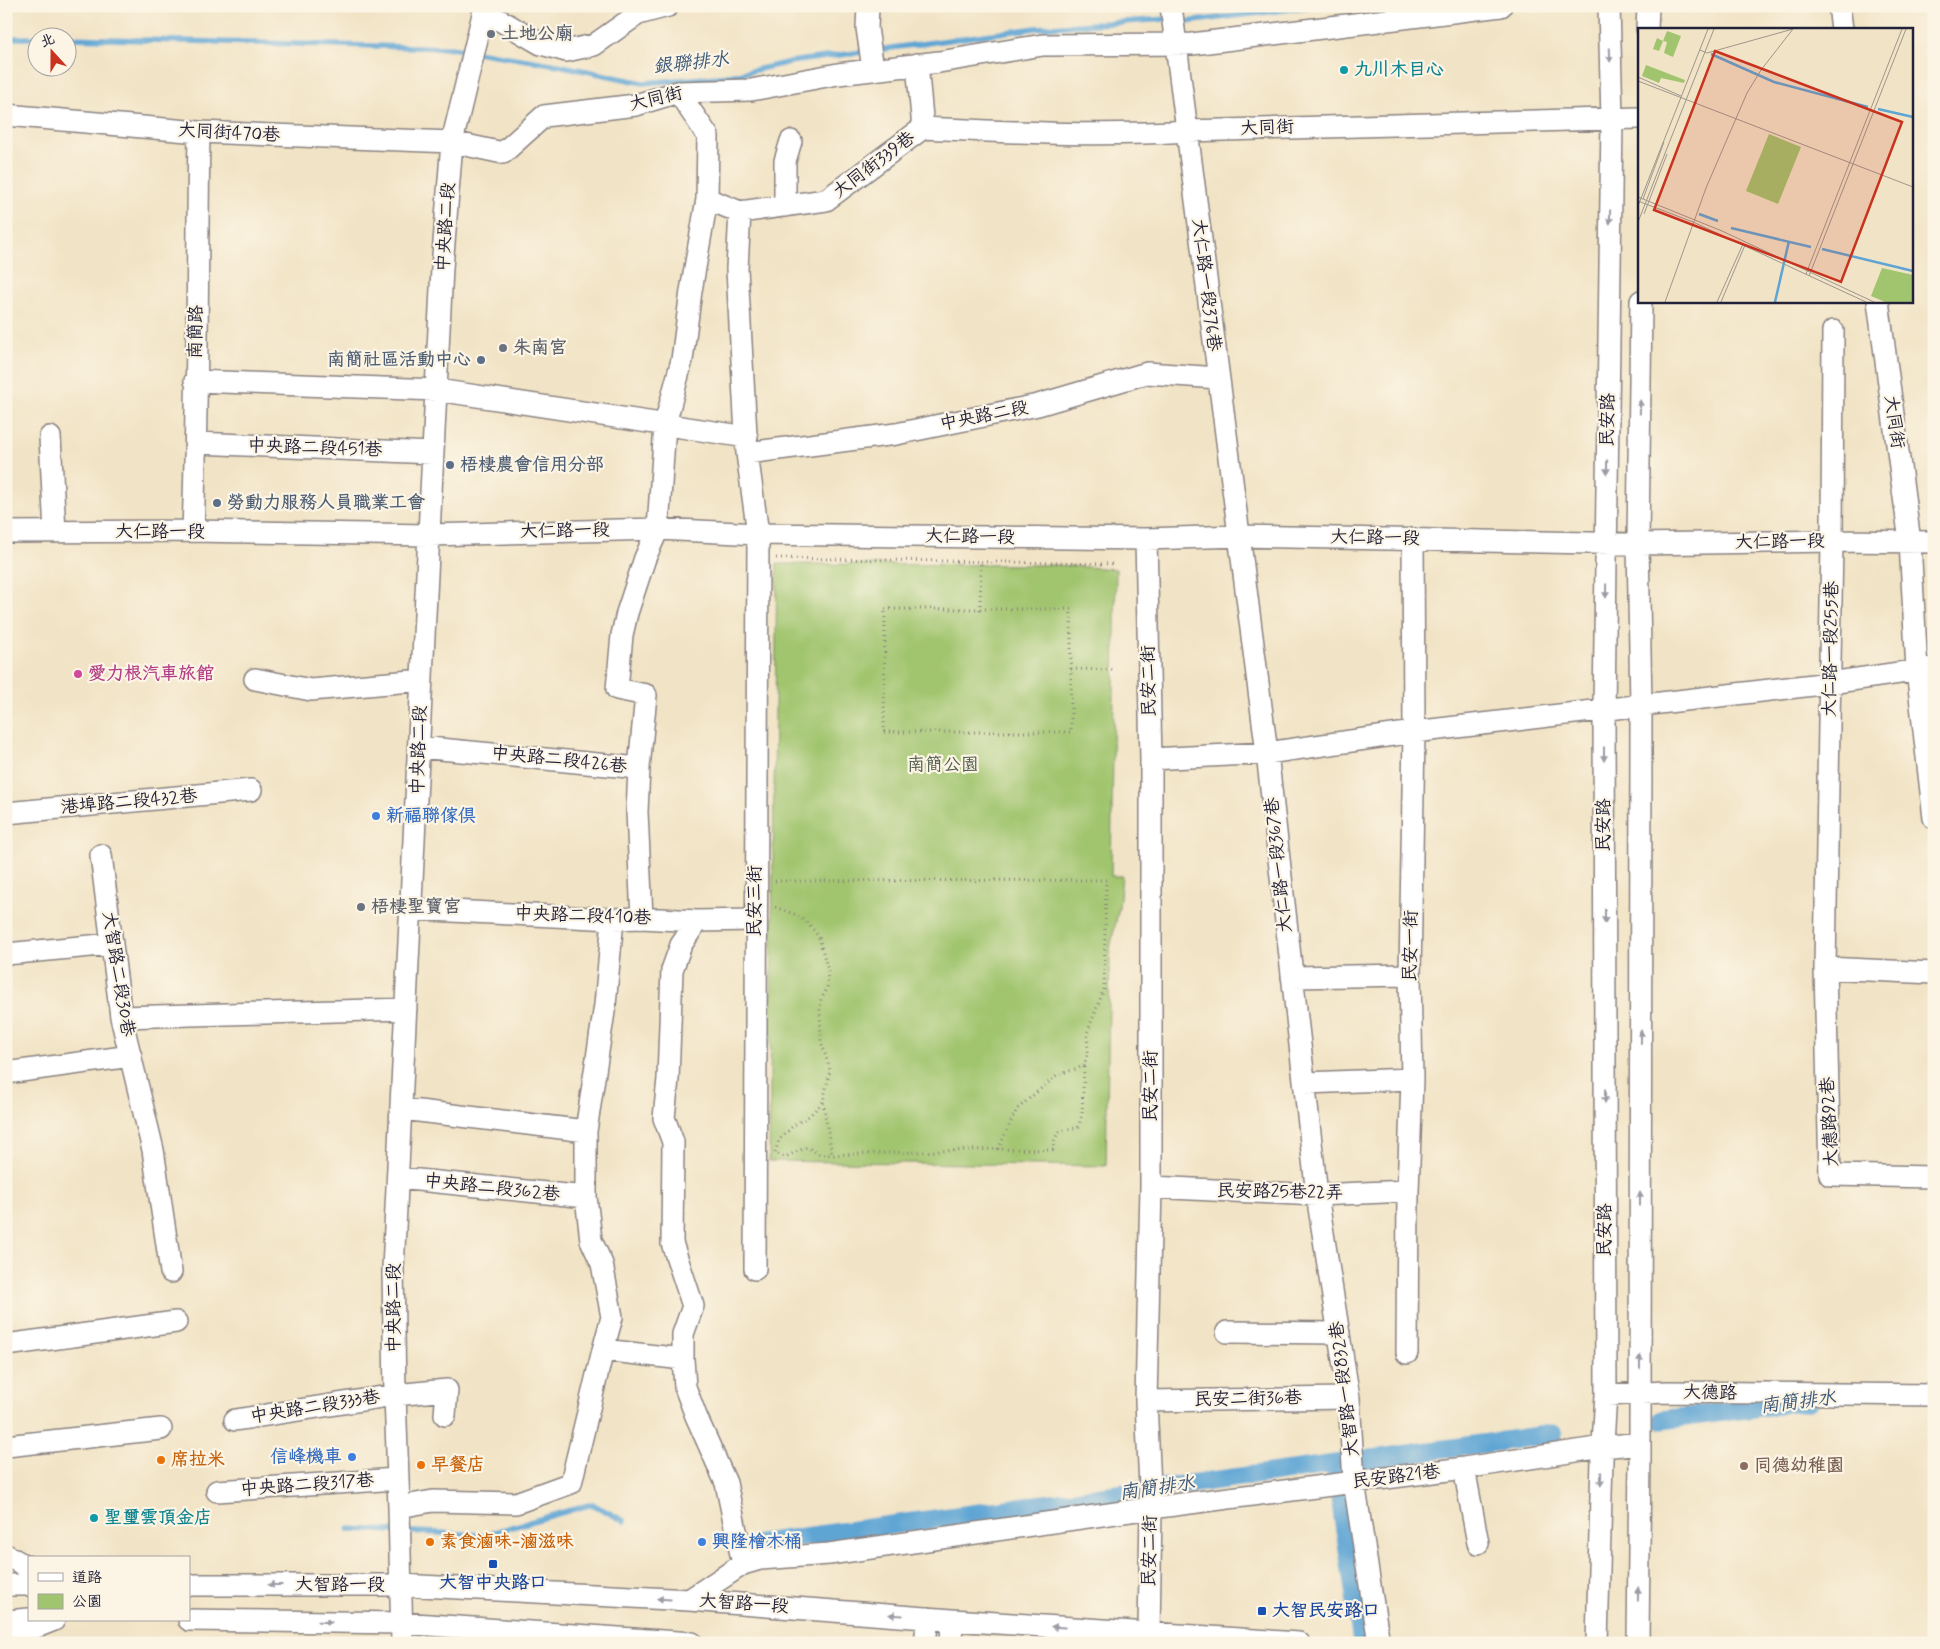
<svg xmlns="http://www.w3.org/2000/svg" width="1940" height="1649" font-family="Mynerve,'LXGW WenKai TC',sans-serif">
<rect width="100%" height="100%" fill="#fcf5e5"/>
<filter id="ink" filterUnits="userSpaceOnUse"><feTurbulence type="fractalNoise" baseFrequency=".02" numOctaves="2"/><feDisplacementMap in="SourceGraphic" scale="10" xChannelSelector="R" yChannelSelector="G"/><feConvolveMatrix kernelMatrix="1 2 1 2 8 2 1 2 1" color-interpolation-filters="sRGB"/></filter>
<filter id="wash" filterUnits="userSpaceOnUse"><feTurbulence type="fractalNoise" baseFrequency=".0096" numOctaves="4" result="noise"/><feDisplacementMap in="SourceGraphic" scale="20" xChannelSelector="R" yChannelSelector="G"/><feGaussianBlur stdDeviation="1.12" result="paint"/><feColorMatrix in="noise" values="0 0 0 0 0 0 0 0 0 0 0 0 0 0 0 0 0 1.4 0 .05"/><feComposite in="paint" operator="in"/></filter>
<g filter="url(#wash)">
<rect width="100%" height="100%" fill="#f1e3c5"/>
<path fill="#a1c56e" stroke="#627454" d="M777,564L1057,565L1116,569L1111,876H1122L1119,907L1110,949L1106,1166L769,1161Z"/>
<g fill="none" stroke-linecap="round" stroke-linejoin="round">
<path stroke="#5ea5d4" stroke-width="5.5" d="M1177,21L1186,22L1316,6
M6,38H38
M68,38L451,48L558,65L643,83L730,76L790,62L1036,28L1167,19
M349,1529L484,1535L592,1504L624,1521"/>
<path stroke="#5ea5d4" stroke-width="19" d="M1662,1420L1809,1401
M1336,1471L1362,1643
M760,1543L1553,1434"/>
</g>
</g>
<g filter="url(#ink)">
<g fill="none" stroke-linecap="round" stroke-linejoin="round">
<g stroke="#8a8280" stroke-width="24">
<path id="minor" d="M868,6L867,28L873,69
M1171,6L1267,753L1317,1195L1349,1398L1354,1482L1379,1643
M1839,6L1842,29
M484,11L541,44L566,51L594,45L638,14L668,6
M1647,29L1648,6
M917,64L923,128
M6,115L199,132L452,142L503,153L544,116L636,105L678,92L751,90L838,74L939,62L1043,45L1192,44L1501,6
M923,128C1011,132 1099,137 1187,131L1639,118
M707,199L740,212L826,200L923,128
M785,206V161L791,141
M740,212L737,269L747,453L758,534L755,1269
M1878,301L1910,542L1917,670L1934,818
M1833,331L1832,541L1825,968L1830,1175L1934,1177
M195,381L437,390L747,437
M50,437L55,532
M197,443L433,453
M747,453L896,434L1038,405L1147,373L1218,378
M193,531C198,398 197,265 199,132
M6,532L193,531L429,535L658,529L758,534L1146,539L1238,536L1638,544L1832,541L1934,542
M1146,539L1151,759V1187L1146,1401L1151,1508L1149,1633
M255,679L311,690L422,680
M419,747L639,768L637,812L642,918
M1151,759L1267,753L1414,732L1830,683L1934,668
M639,768L646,695L617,689L622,635L627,613L645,558L658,529L665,424L682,360L691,291L707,199L708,136L678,92
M6,813L251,790
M101,855L121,1017L153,1150L171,1272
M411,909L613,919L642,918L697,921L755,920
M613,919L605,1005L586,1131V1197L591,1240L602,1264L612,1317L603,1350L683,1359
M697,921L681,945L672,970L668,1079L664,1118L673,1142L672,1243L693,1306L683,1334V1359L685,1387L696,1416L726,1483L743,1564
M6,954L112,944
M1825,968L1934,973
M1292,977L1410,975
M121,1017L406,1009
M6,1073L131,1056
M1305,1083L1412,1079
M402,1109L586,1131
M398,1178L586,1197
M1151,1187L1317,1195L1408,1191
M1227,1332L1339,1333
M6,1345L176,1322
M1407,1353L1408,1191L1412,1079L1410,975L1414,732L1413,539
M1606,1395L1666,1392L1934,1395
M1146,1401L1349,1398
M235,1420L395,1395L447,1390L445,1415
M6,1446L161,1429
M1464,1468L1478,1543
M217,1491L397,1479
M399,1507L433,1501L516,1503L571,1483L603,1350
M6,1555L29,1568
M6,1585H29
M189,1585H401L689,1600L952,1620L1299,1643
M689,1600L743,1564L760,1559L829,1554L1151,1508L1464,1468L1603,1447L1640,1443
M189,1620L401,1623L692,1643
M6,1621L29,1619
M6,1639L54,1620
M402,1643L399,1507L395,1395L393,1269L442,268L452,142L485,6
M925,1643L928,1618
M951,1643L952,1620
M1597,1643L1602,1459L1606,1395L1604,710L1612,119L1609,6
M1638,1643L1640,1455L1641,706L1638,544L1641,301"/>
</g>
<path stroke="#8a8280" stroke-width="3" stroke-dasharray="1 4" stroke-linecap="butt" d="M776,558L1115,564
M885,609H1071V732H884Z
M980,610L981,561
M1071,669L1114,670
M775,881L1106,880L1104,989L1087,1033L1088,1051L1084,1066L1057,1075L1017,1109L998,1149L1053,1150C1054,1131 1062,1129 1078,1128L1082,1115L1084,1066
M775,907L794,914L808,923L819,937L828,971L827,989L821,999L820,1010L821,1041L830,1070L823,1102L809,1116L794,1125L779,1140L775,1153L785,1157L807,1147L819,1154L832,1155L998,1149
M823,1102L832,1155"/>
<use href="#minor" stroke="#fff" stroke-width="21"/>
</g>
<defs><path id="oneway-solid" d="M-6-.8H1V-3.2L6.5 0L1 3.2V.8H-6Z" transform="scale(1.25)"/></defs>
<g fill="#9c9ca7">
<use href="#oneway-solid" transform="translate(1610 55) rotate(88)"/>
<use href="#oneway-solid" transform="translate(1610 217) rotate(91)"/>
<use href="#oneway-solid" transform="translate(1640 407) rotate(-89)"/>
<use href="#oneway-solid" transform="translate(1607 467) rotate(91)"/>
<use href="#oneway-solid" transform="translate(1606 591) rotate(91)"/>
<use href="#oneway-solid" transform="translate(1604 754) rotate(90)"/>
<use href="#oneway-solid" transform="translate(1605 916) rotate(90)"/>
<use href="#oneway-solid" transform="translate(1641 1037) rotate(-90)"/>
<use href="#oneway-solid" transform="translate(1605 1096) rotate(90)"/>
<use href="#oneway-solid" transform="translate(1640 1199) rotate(-90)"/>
<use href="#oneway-solid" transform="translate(1640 1362) rotate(-90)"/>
<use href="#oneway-solid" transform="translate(1601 1479) rotate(91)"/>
<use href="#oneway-solid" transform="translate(275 1585) rotate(-180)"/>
<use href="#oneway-solid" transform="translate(1638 1594) rotate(-89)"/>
<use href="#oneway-solid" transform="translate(664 1599) rotate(-177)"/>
<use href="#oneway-solid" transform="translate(896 1615) rotate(-176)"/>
<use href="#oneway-solid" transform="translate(325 1622) rotate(1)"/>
<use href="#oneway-solid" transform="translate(1058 1627) rotate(-176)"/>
</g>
</g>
<g fill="#6b7280" stroke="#fcf5e5" stroke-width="2">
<circle cx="491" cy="34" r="5"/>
<circle cx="503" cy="348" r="5"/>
<circle cx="361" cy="907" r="5"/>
</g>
<g fill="#0f9aa8" stroke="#fcf5e5" stroke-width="2">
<circle cx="1344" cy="70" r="5"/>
<circle cx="94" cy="1518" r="5"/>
</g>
<g fill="#5c6f8a" stroke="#fcf5e5" stroke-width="2">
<circle cx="481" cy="360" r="5"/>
<circle cx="450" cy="465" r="5"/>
<circle cx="217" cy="503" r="5"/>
</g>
<circle fill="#d1479c" stroke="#fcf5e5" stroke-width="2" cx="78" cy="674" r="5"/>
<g fill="#3f7fe0" stroke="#fcf5e5" stroke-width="2">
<circle cx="376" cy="816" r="5"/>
<circle cx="352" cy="1457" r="5"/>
<circle cx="702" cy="1542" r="5"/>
</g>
<g fill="#e8710a" stroke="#fcf5e5" stroke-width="2">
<circle cx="161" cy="1460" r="5"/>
<circle cx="421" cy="1465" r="5"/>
<circle cx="430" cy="1542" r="5"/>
</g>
<circle fill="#8d6e63" stroke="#fcf5e5" stroke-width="2" cx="1744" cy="1466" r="5"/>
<g fill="#1a4fb4" stroke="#fcf5e5" stroke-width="2">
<rect x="488" y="1559" width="10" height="10" rx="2.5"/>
<rect x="1257" y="1606" width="10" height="10" rx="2.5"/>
</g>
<g text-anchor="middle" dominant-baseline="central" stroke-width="4.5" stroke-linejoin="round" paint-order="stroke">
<g font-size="18" font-weight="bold" fill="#5b616d" stroke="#fcf5e5" text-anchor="start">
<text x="501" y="34">土地公廟</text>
<text x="513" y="348">朱南宮</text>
<text x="371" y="907">梧棲聖寶宮</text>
</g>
<g font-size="18" font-weight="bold" fill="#0d838f" stroke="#fcf5e5" text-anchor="start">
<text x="1354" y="70">九川木目心</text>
<text x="104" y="1518">聖璽雲頂金店</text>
</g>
<g font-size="18" fill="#22223b" stroke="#fcf5e5">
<text transform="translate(656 99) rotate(-13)">大同街</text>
<text transform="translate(1267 128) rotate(-2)">大同街</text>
<text transform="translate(229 133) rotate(3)">大同街470巷</text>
<text transform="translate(874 165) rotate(-37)">大同街339巷</text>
<text transform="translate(446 227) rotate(-86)">中央路二段</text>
<text transform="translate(1206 285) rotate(83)">大仁路一段376巷</text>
<text transform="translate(196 332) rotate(-89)">南簡路</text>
<text transform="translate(984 416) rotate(-11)">中央路二段</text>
<text transform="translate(1608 420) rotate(-89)">民安路</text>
<text transform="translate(1894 422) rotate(82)">大同街</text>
<text transform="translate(315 448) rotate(2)">中央路二段451巷</text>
<text transform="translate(565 531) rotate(-1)">大仁路一段</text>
<text x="160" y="532">大仁路一段</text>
<text transform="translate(970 537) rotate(1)">大仁路一段</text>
<text transform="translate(1375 538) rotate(1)">大仁路一段</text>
<text transform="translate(1780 542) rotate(-1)">大仁路一段</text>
<text transform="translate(1831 649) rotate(-89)">大仁路一段255巷</text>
<text transform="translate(1149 681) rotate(-91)">民安二街</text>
<text transform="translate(419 750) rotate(-88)">中央路二段</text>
<text transform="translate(559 760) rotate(6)">中央路二段426巷</text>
<text transform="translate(129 802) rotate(-5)">港埠路二段432巷</text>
<text transform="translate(1604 825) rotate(-90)">民安路</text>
<text transform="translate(1279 865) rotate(-96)">大仁路一段367巷</text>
<text transform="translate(755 901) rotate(-90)">民安三街</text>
<text transform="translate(583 916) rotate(2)">中央路二段410巷</text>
<text transform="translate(1411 946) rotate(-89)">民安一街</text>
<text transform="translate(118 974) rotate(81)">大智路二段30巷</text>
<text transform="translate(1151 1086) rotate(-90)">民安二街</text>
<text transform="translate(1830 1122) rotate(-93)">大德路92巷</text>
<text transform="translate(492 1188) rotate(6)">中央路二段362巷</text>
<text transform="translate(1280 1192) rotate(1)">民安路25巷22弄</text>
<text transform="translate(1605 1230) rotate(-90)">民安路</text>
<text transform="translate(394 1308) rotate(-90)">中央路二段</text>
<text transform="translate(1345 1389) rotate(-97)">大智路一段832巷</text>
<text transform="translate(1710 1393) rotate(1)">大德路</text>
<text transform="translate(1248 1399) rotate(-1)">民安二街36巷</text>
<text transform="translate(315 1407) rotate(-9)">中央路二段333巷</text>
<text transform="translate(1396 1477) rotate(-7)">民安路21巷</text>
<text transform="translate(307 1485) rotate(-4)">中央路二段317巷</text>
<text transform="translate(1150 1551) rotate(-89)">民安二街</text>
<text x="340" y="1585">大智路一段</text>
<text transform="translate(744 1604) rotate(4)">大智路一段</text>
</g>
<g font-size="18" font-weight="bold" fill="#4e5e75" stroke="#fcf5e5" text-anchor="start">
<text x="471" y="360" text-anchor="end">南簡社區活動中心</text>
<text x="460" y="465">梧棲農會信用分部</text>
<text x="227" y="503">勞動力服務人員職業工會</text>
</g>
<g font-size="18" font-weight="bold" fill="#b23c85" stroke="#fcf5e5" text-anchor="start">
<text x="88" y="674">愛力根汽車旅館</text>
</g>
<g font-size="18" fill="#4e5b4d" stroke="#fcf5e5">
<text x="943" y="765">南簡公園</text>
</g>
<g font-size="18" font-weight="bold" fill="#366cbe" stroke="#fcf5e5" text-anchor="start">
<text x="386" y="816">新福聯傢俱</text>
<text x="342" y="1457" text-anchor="end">信峰機車</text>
<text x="712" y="1542">興隆檜木桶</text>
</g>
<g font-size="18" font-weight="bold" fill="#c56008" stroke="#fcf5e5" text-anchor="start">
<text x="171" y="1460">席拉米</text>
<text x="431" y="1465">早餐店</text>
<text x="440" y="1542">素食滷味-滷滋味</text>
</g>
<g font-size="18" font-weight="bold" fill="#785e54" stroke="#fcf5e5" text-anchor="start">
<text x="1754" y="1466">同德幼稚園</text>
</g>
<g font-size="18" font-weight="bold" fill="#164399" stroke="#fcf5e5">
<text x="493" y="1583">大智中央路口</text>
<text x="1272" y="1611" text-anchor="start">大智民安路口</text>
</g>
<g font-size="19" font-style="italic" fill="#3a5678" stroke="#fcf5e5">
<text transform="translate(691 63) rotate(-6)">銀聯排水</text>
<text transform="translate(1798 1402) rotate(-7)">南簡排水</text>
<text transform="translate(1157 1488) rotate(-8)">南簡排水</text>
</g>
</g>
<g transform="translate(1638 28)">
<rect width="275" height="275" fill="#f1e3c5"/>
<path d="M29,3L43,8L35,29L26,25L29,14L25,13L21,23L15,21L19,10L25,13ZM8,37L47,52L46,55L23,50L21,55L4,48Z" fill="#a1c56e"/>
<path d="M131,106L163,119L140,176L108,163ZM244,240L275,247V274H247L233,268Z" fill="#a1c56e"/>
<path fill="none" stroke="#5ea5d4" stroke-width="2.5" d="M73,26L136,54L230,79M240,81L275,89M61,186L80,193M93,200L173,219M184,221L275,243M137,274L151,213"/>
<path fill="none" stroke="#9e968e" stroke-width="1" d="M62,22L69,25L155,1M0,49L43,68M0,53L275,159M0,169L84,203L236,274M5,171L26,114M0,173L55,194L228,274M0,178L70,1M6,186L29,126M0,194L76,1M168,246L264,1M171,248L268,1M27,274L68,160L109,65L123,42L155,1M79,274L105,216M83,274L107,217"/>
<path fill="#c8321e" fill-opacity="0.15" stroke="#c8321e" stroke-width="2.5" d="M77,23L264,94L203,254L16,182Z"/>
<rect width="275" height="275" fill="none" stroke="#22223b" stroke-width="2.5"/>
</g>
<rect width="1940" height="1649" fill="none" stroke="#fcf5e5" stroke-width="25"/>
<rect x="28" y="1556" width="162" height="65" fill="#fcf5e5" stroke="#a5a1a1"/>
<rect x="38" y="1573" width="25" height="8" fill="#ffffff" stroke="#a5a1a1"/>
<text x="72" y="1582" font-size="15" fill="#22223b">道路</text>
<rect x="38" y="1594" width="25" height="15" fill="#a1c56e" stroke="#a5a1a1"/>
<text x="72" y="1606" font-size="15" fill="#22223b">公園</text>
<g transform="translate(52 52) rotate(339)"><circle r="24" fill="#fcf5e5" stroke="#a5a1a1"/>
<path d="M0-4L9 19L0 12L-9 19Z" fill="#c8321e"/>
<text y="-8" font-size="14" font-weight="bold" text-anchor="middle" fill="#22223b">北</text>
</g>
</svg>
